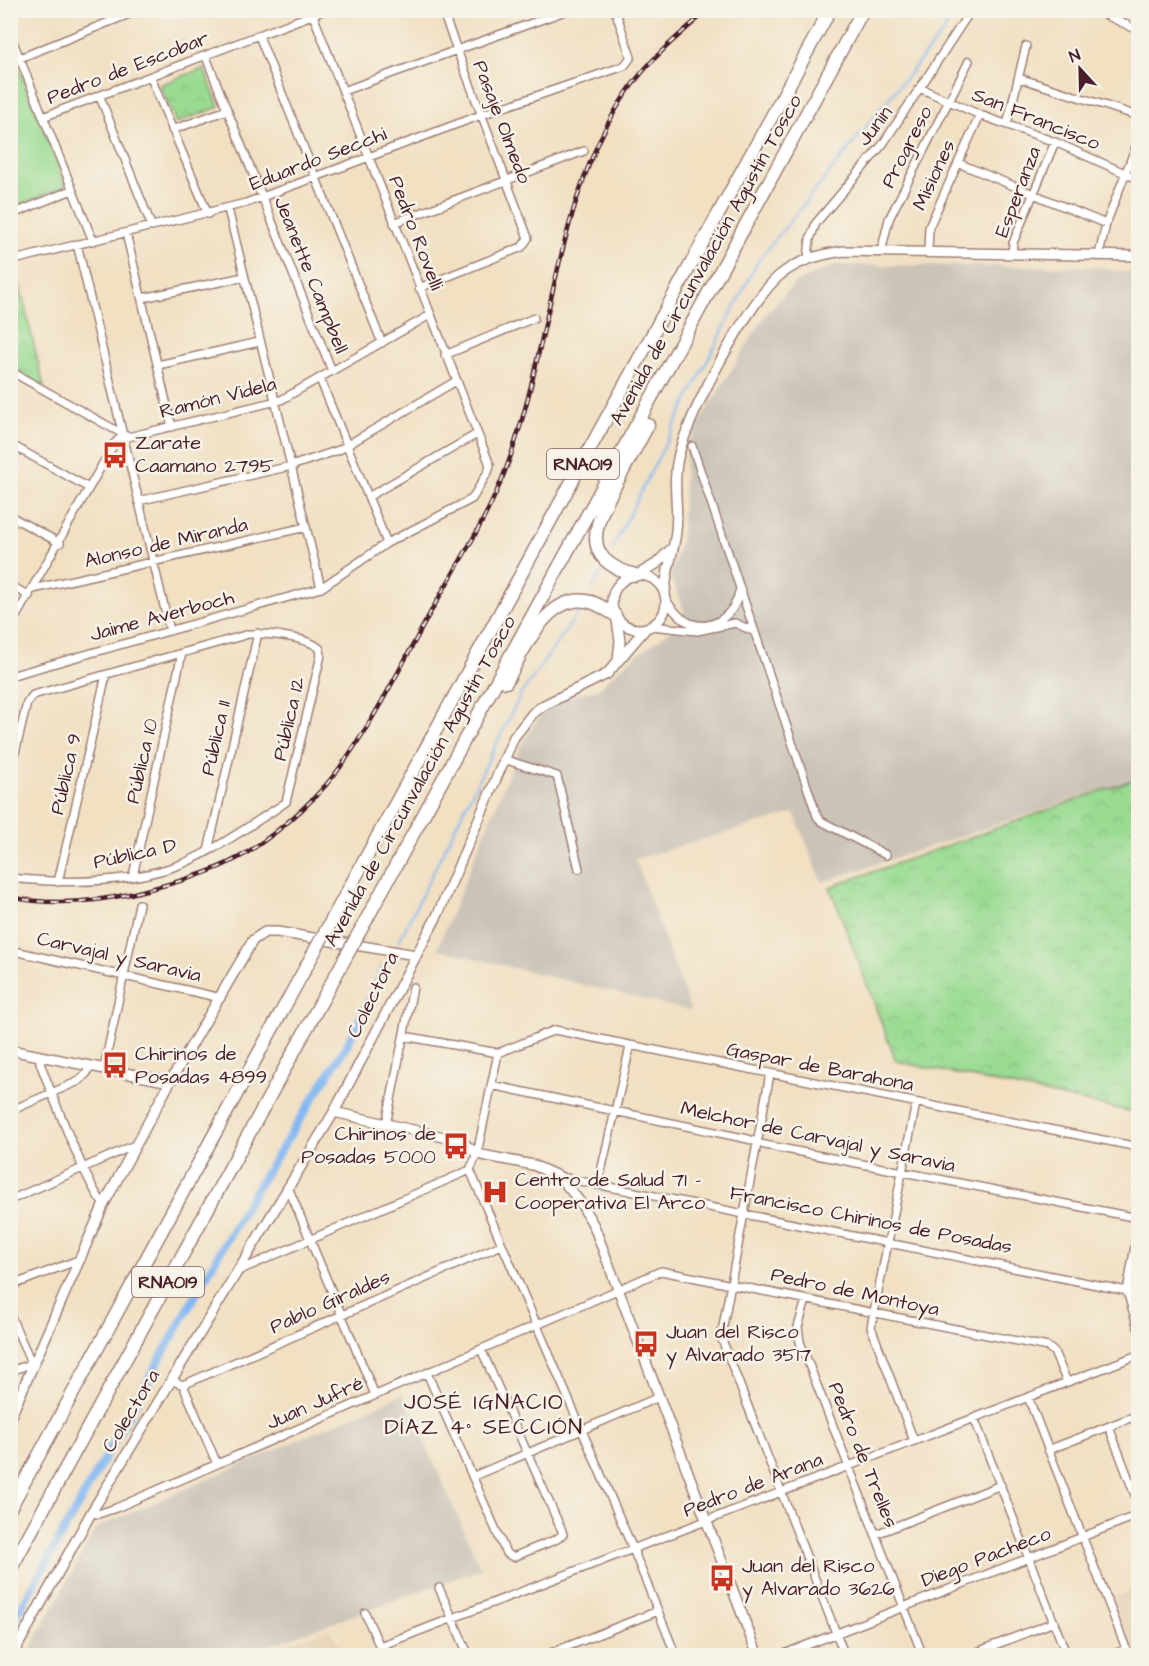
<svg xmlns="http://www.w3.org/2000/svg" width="1149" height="1666" font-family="'Architects Daughter',sans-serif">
<defs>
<pattern id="park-crowns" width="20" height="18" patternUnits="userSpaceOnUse" patternTransform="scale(1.5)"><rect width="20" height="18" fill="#99db92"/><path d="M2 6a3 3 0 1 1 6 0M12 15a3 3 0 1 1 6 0" fill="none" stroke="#85bc7e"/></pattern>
</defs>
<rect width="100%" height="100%" fill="#f7f3e8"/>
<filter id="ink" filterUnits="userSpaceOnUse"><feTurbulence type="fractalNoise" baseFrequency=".0167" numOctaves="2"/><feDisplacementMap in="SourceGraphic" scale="12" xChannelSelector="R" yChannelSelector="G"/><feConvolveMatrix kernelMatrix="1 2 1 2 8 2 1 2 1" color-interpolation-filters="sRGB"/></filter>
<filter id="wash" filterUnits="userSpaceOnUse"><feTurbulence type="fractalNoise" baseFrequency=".008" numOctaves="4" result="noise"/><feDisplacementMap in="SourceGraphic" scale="24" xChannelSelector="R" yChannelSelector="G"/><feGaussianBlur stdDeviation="1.35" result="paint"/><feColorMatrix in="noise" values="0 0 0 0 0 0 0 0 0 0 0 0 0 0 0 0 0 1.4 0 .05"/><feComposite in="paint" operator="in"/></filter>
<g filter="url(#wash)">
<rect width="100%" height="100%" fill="#f1e0c2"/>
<path fill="#e5d1b4" d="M1138,1588V1655H1133L1111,1598Z
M330,1628L343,1655H252Z"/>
<path fill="#cbc3b8" d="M836,265L1097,267L1118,272H1138V778L822,882L794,813L635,859L691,1011L437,949L520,747L543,711L561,699L598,689L627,662L675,628L684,611L670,576L681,540L686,450L697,426L766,314L796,282Z
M403,1394L481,1569L249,1653V1655L27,1656L96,1528Z"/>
<path fill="#99db92" stroke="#727d5e" stroke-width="1.5" d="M19,69L66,186L11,208V72Z"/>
<path fill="url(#park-crowns)" stroke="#727d5e" stroke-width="1.5" d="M204,68L219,107L176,123L160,85Z
M14,261L44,387L11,368L10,262Z
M1138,778V1113L896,1061L830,887Z"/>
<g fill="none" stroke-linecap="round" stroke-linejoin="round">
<path stroke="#83b8f2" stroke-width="2" d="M612,549L758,261L943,32L955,10
M592,588L602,571
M399,941L521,694L579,612"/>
<path stroke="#83b8f2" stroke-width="8" d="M10,1627L249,1200L347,1045L384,970"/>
</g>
</g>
<g filter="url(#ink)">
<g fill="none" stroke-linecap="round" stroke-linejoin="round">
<g stroke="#9e8076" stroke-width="10">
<path id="street" d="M1095,10L1138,30
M10,34L93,241
M259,36L382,343
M206,57L332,371
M10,62L139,10
M151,78L208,214
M1019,78L1138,116
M922,89L980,115L1055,142L1138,179
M343,91L568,10
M100,97L152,227
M43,117L325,10
M1007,125L1026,46
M172,130L227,110
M958,163L1106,224
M228,209L321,588
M10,215L72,190
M394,223L584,151
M126,233L172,427
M77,244L170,631
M881,252L889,219L969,61
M928,252L929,227L980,115
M1012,254L1013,243L1055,142
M1099,255L1106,224L1138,141
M808,258L810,239L816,223L883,144L971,10
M10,261L246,203L481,115L624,66L631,57L615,10
M419,288L522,247L528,238L442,10
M142,298L244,277
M445,355L534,318
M158,365L259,342
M10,371L128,437L281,400L430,315
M320,379L387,543
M10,444L89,488
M692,446L817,816L821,821L886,855
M368,497L477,434
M138,501L291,466L339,450L456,381
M10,516L60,543
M10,585L29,596
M33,589L306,527
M666,600C672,609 680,619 690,623C713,632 735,614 739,592
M652,626L697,631L735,623L755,632
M10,627L114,444L122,436
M10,676L321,588L387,543L472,499L489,470L490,465L311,10
M503,759L557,776L579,869
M10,774L27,703L33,695L249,634C265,633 309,637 320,649L321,655L286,802L276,809C246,828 217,849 184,863C131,884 67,884 10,878
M208,851L258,633
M133,876L182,653
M58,882L106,675
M10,950L221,998
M404,1036L498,1053L555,1030L1138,1147
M498,1053L477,1154L470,1170L633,1549L676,1656
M40,1056V1063C49,1087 90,1193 104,1204
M104,1068L139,904
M770,1074L721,1337L845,1656
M491,1085L748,1139L765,1145L1138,1218
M10,1111L79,1081L87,1073L89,1065
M386,1125L413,987
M560,1177L1127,1291L1138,1289
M598,1184L630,1047
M288,1187L375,1395
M10,1200L137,1144
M1138,1230L1127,1291L1138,1328
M238,1271L470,1170
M10,1286L81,1259
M806,1300L798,1327L800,1342L923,1656
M10,1315L31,1362
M10,1371L34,1363
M427,1373L506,1553L513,1557L557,1539L563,1534L562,1531L481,1349
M171,1380L183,1385L501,1245
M183,1385L217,1464
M1028,1397L1129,1656
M974,1418L1067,1656
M1109,1427L1138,1503
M914,1441L871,1327L916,1103
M1048,1450L1138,1415
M474,1476L659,1397
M91,1513L98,1514L116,1508L661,1271L1048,1347L1054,1352L1067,1382
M876,1534L1001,1485
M439,1588L469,1656
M365,1613L384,1656
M994,1645L998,1656
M380,1646L1138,1355
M543,1656L658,1611
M779,1656L1138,1515
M967,1656L1054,1622
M1110,1656L1126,1649"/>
</g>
<g stroke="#9e8076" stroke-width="12">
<path id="secondary" d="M639,574L656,564L670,550
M612 602a27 27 0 1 1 54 0a27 27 0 1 1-54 0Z
M665,594C665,571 674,553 676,531C679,507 672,483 678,458C687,416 748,302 780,275C799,260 820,254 844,251L1138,256
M617,620L620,641L618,660
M10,1050L170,1082
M334,1112L461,1141L477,1154L533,1165L560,1177L580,1202L594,1226L758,1656
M10,1418L104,1204L170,1082L253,940L265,932H277L416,955
M12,1656L91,1513L334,1112L438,914L514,737L533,713L544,705L607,674L646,628"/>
</g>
<g stroke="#9e8076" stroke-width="15">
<path id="highway" d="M635,575C576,559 596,521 617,482C627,463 638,444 648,425
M506,682C522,654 545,595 586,601C597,602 606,610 615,615
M334,916L830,10
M365,922L863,10
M10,1508L295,987
M10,1570L326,993"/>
</g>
<use href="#street" stroke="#fff" stroke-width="7"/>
<use href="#secondary" stroke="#fff" stroke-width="9"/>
<use href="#highway" stroke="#fff" stroke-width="12"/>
<g stroke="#4a1f2b" stroke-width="4.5">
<path id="rail" d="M10,897C55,907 107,901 150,889C183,881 220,870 248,852C284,828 322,795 346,759C377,714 403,663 429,615C454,570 483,526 502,479C551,359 553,194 630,88C651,58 680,34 708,10"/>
</g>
<use href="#rail" stroke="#f7f3e8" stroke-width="2" stroke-dasharray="7" stroke-linecap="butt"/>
<g stroke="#9e8076" stroke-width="15" stroke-linecap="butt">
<path id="highway-bridge" d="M295,987L334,916
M326,993L365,922"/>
</g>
<use href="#highway-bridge" stroke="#fff" stroke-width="12"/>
</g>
</g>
<defs>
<g id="bus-bare" transform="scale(2.07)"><path d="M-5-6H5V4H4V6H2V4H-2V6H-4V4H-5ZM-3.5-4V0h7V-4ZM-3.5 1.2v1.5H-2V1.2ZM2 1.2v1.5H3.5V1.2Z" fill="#c8321e" stroke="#f7f3e8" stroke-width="2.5" paint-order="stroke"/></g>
<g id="hospital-bare" transform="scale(2.07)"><path d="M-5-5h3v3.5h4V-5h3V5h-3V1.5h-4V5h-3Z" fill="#c8321e" stroke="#f7f3e8" stroke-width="2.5" paint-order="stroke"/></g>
</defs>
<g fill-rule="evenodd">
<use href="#bus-bare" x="115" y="455"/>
<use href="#bus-bare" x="115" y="1065"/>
<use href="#bus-bare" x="456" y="1146"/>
<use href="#hospital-bare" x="495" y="1192"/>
<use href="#bus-bare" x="646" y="1344"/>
<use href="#bus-bare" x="722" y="1578"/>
</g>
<g text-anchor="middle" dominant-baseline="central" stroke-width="5" stroke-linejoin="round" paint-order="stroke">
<g fill="#f7f3e8" stroke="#7e5f64" stroke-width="1.5">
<rect x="547" y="449" width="72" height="30" rx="4.5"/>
<rect x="132" y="1267" width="72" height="30" rx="4.5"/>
</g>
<g font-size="18" font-weight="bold" fill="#4a1f2b">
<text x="583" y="464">RNA019</text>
<text x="168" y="1282">RNA019</text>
</g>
<g font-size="20" fill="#4a1f2b" stroke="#f7f3e8">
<text transform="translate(128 68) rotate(-21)">Pedro de Escobar</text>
<text transform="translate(1036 119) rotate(22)">San Francisco</text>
<text transform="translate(502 122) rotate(69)">Pasaje Olmedo</text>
<text transform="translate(875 126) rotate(-53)">Junin</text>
<text transform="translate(907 147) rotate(-63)">Progreso</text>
<text transform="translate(318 159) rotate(-21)">Eduardo Secchi</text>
<text transform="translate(934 175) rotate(-65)">Misiones</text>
<text transform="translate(1018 192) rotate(-69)">Esperanza</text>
<text transform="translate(416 233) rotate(69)">Pedro Rovelli</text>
<text transform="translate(706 260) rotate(-61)">Avenida de Circunvalación Agustín Tosco</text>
<text transform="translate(311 275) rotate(68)">Jeanette Campbell</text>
<text transform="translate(218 398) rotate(-14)">Ramón Videla</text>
<text transform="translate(166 543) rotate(-13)">Alonso de Miranda</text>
<text transform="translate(162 616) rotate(-15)">Jaime Averboch</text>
<text transform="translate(289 719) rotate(-77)">Pública 12</text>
<text transform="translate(216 738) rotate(-77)">Pública 11</text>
<text transform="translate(142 761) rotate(-77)">Pública 10</text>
<text transform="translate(66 774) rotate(-77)">Pública 9</text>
<text transform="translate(420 781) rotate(-61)">Avenida de Circunvalación Agustín Tosco</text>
<text transform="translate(135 854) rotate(-12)">Pública D</text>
<text transform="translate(119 957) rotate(13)">Carvajal y Saravia</text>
<text transform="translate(373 995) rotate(-64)">Colectora</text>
<text transform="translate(820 1067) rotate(11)">Gaspar de Barahona</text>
<text transform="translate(818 1137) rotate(12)">Melchor de Carvajal y Saravia</text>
<text transform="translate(871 1220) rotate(11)">Francisco Chirinos de Posadas</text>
<text transform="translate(855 1292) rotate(12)">Pedro de Montoya</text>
<text transform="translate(330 1302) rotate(-24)">Pablo Giraldes</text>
<text transform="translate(315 1403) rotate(-24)">Juan Jufré</text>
<text transform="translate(131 1411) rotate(-59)">Colectora</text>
<text transform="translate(863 1455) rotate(68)">Pedro de Trelles</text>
<text transform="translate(753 1485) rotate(-21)">Pedro de Arana</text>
<text transform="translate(986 1557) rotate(-21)">Diego Pacheco</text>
</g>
<g font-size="20" fill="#4a1f2b" stroke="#f7f3e8" text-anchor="start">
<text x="135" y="443">Zarate<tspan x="135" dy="23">Caamano 2795</tspan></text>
<text x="135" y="1054">Chirinos de<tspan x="135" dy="23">Posadas 4899</tspan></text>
<text x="436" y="1134" text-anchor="end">Chirinos de<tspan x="436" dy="23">Posadas 5000</tspan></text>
<text x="515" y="1180">Centro de Salud 71 -<tspan x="515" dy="23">Cooperativa El Arco</tspan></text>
<text x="666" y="1332">Juan del Risco<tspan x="666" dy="23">y Alvarado 3517</tspan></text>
<text x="742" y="1566">Juan del Risco<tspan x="742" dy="23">y Alvarado 3626</tspan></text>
</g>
<g font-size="22" letter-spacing="1.5" fill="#4a1f2b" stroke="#f7f3e8">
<text x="484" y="1402">JOSÉ IGNACIO<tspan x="484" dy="25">DÍAZ 4° SECCIÓN</tspan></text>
</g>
</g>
<rect width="1149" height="1666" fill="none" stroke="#f7f3e8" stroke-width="36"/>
<g transform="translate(1080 69) rotate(338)" stroke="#f7f3e8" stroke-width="4.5" paint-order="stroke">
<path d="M0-4.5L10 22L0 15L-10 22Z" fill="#4a1f2b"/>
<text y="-9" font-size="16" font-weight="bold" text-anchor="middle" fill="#4a1f2b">N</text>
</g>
</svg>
